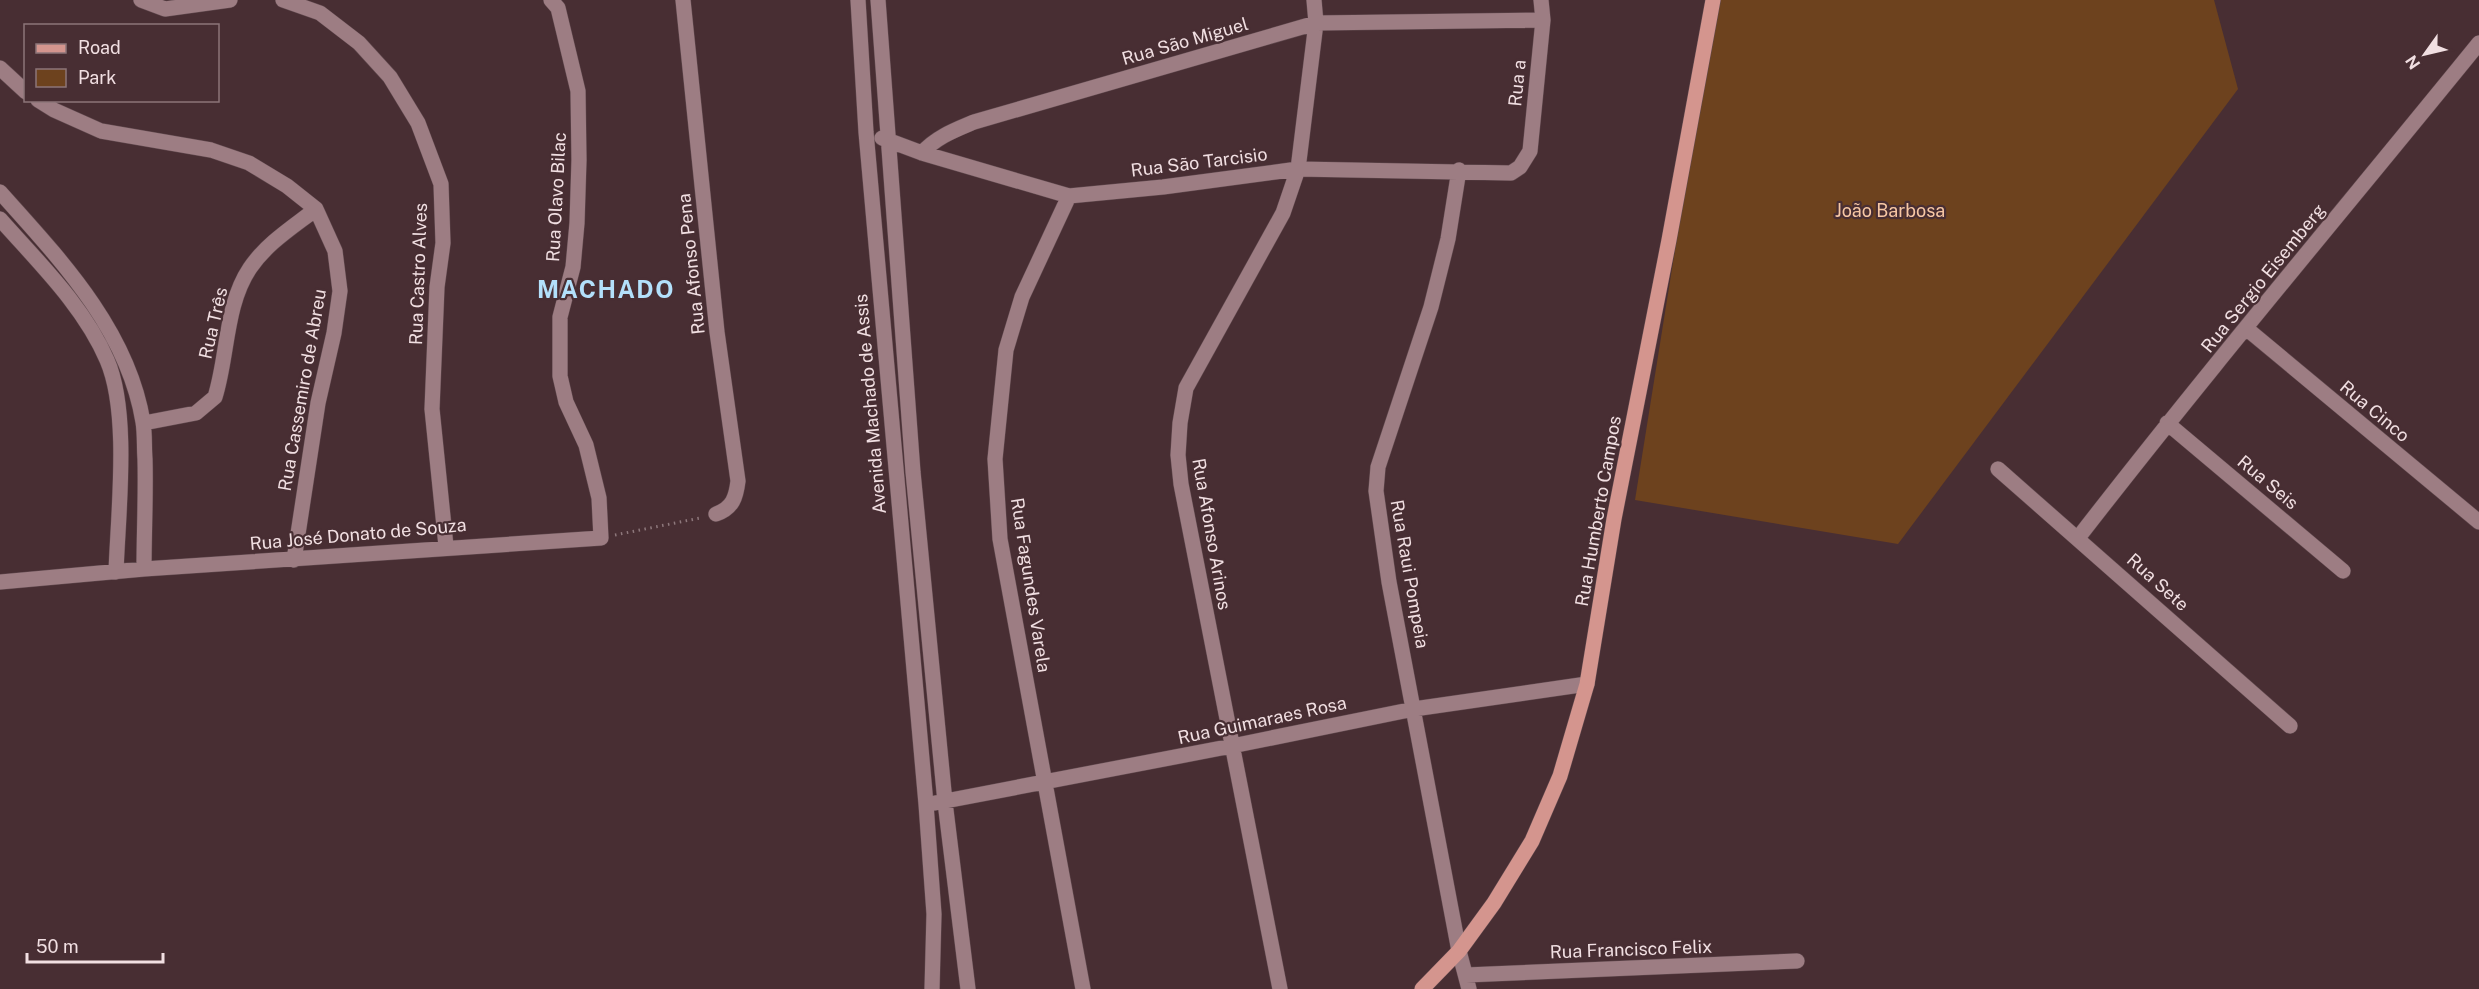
<svg xmlns="http://www.w3.org/2000/svg" width="2479" height="989" font-family="'Public Sans',sans-serif">
<rect width="100%" height="100%" fill="#482e33"/>
<path fill="#6d421e" d="M1715,0H2214L2238,89L1898,544L1635,500Z"/>
<g fill="none" stroke-linecap="round" stroke-linejoin="round">
<g stroke="#614a4f" stroke-width="16">
<path id="minor" d="M141,0L165,9L230,0
M283,0L320,13L359,43L390,77L418,123L441,184L443,243L437,287L432,409L446,546
M683,0L717,332L738,481C736,497 733,508 716,514
M858,0L866,132L926,804L934,914L932,989
M878,0L913,472L945,802L968,989
M0,68L26,92
M38,100L54,110L101,131L211,150L249,163L287,186L316,209L335,251L340,291L334,333L318,403L294,560
M882,138L922,153L1069,196L1163,187L1298,169L1511,173L1520,167L1530,151L1543,20L1541,0
M922,153C936,137 955,130 974,122L1316,23L1543,20
M1459,170L1448,239L1431,307L1378,467L1376,491L1389,582L1459,951L1469,989
M0,192C60,259 128,330 143,422C145,434 144,447 145,459C146,495 144,532 144,569
M1069,196L1022,297L1006,350L995,459L1000,539L1083,989
M0,219C38,262 84,306 107,360C130,413 118,513 116,572
M2247,329L2479,522
M144,423L196,413L215,397C228,356 225,305 250,268C267,243 293,227 316,209
M2167,423L2343,571
M1998,469L2290,726
M2078,538C2208,370 2345,208 2479,43
M0,582L144,569L601,538L599,498L586,445L566,402L560,376V317L573,267L577,223L579,160L578,91L558,8L551,0
M935,803L1232,746L1414,709L1587,684
M1466,975L1797,961
M1280,989L1181,484L1178,455L1180,423L1186,388L1283,213L1298,169L1316,23L1314,0"/>
</g>
<g stroke="#614a4f" stroke-width="16">
<path id="major" d="M1422,989L1459,951L1494,903L1532,841L1560,776L1587,684L1614,519L1669,240L1713,0"/>
</g>
<path stroke="#8e787c" stroke-width="3" stroke-dasharray="1.5 4.5" stroke-linecap="butt" d="M615,535L700,518"/>
<use href="#minor" stroke="#9d7d83" stroke-width="15"/>
<use href="#major" stroke="#d4958e" stroke-width="15"/>
</g>
<g text-anchor="middle" dominant-baseline="central" stroke-width="4.5" stroke-linejoin="round" paint-order="stroke">
<g font-size="18" fill="#f1dfe2" stroke="#482e33">
<text transform="translate(1185 41) rotate(-16)">Rua São Miguel</text>
<text transform="translate(1517 83) rotate(-84)">Rua a</text>
<text transform="translate(1199 162) rotate(-7)">Rua São Tarcisio</text>
<text transform="translate(556 197) rotate(-87)">Rua Olavo Bilac</text>
<text transform="translate(691 264) rotate(-96)">Rua Afonso Pena</text>
<text transform="translate(418 274) rotate(-88)">Rua Castro Alves</text>
<text transform="translate(2263 278) rotate(-51)">Rua Sergio Eisemberg</text>
<text transform="translate(213 323) rotate(-77)">Rua Três</text>
<text transform="translate(302 390) rotate(-80)">Rua Cassemiro de Abreu</text>
<text transform="translate(870 404) rotate(-95)">Avenida Machado de Assis</text>
<text transform="translate(2375 411) rotate(40)">Rua Cinco</text>
<text transform="translate(2268 482) rotate(40)">Rua Seis</text>
<text transform="translate(1598 511) rotate(-80)">Rua Humberto Campos</text>
<text transform="translate(358 534) rotate(-5)">Rua José Donato de Souza</text>
<text transform="translate(1212 534) rotate(80)">Rua Afonso Arinos</text>
<text transform="translate(1410 574) rotate(80)">Rua Raui Pompeia</text>
<text transform="translate(2158 582) rotate(42)">Rua Sete</text>
<text transform="translate(1031 585) rotate(81)">Rua Fagundes Varela</text>
<text transform="translate(1262 720) rotate(-12)">Rua Guimaraes Rosa</text>
<text transform="translate(1631 949) rotate(-2)">Rua Francisco Felix</text>
</g>
<g font-size="18" fill="#f7c7a4" stroke="#482e33">
<text x="1890" y="210">João Barbosa</text>
</g>
<g font-size="24" font-weight="bold" letter-spacing="1.5" fill="#b3e0fb" stroke="#482e33">
<text x="606" y="289">MACHADO</text>
</g>
</g>
<rect x="24" y="24" width="195" height="78" fill="#482e33" stroke="#8c7579" stroke-width="1.5"/>
<rect x="36" y="44" width="30" height="9" fill="#d4958e" stroke="#8c7579" stroke-width="1.5"/>
<text x="78" y="54" font-size="18" fill="#f1dfe2">Road</text>
<rect x="36" y="69" width="30" height="18" fill="#6d421e" stroke="#8c7579" stroke-width="1.5"/>
<text x="78" y="84" font-size="18" fill="#f1dfe2">Park</text>
<g transform="translate(2425 54) rotate(236)" stroke="#482e33" stroke-width="4.5" paint-order="stroke">
<path d="M0-4.5L10 22L0 15L-10 22Z" fill="#f1dfe2"/>
<text y="-9" font-size="16" font-weight="bold" text-anchor="middle" fill="#f1dfe2">N</text>
</g>
<path d="M27 953v9h136v-9" fill="none" stroke="#f1dfe2" stroke-width="3"/>
<text x="36" y="953" font-size="18" fill="#f1dfe2" stroke="#482e33" stroke-width="4.5" paint-order="stroke">50 m</text>
</svg>
